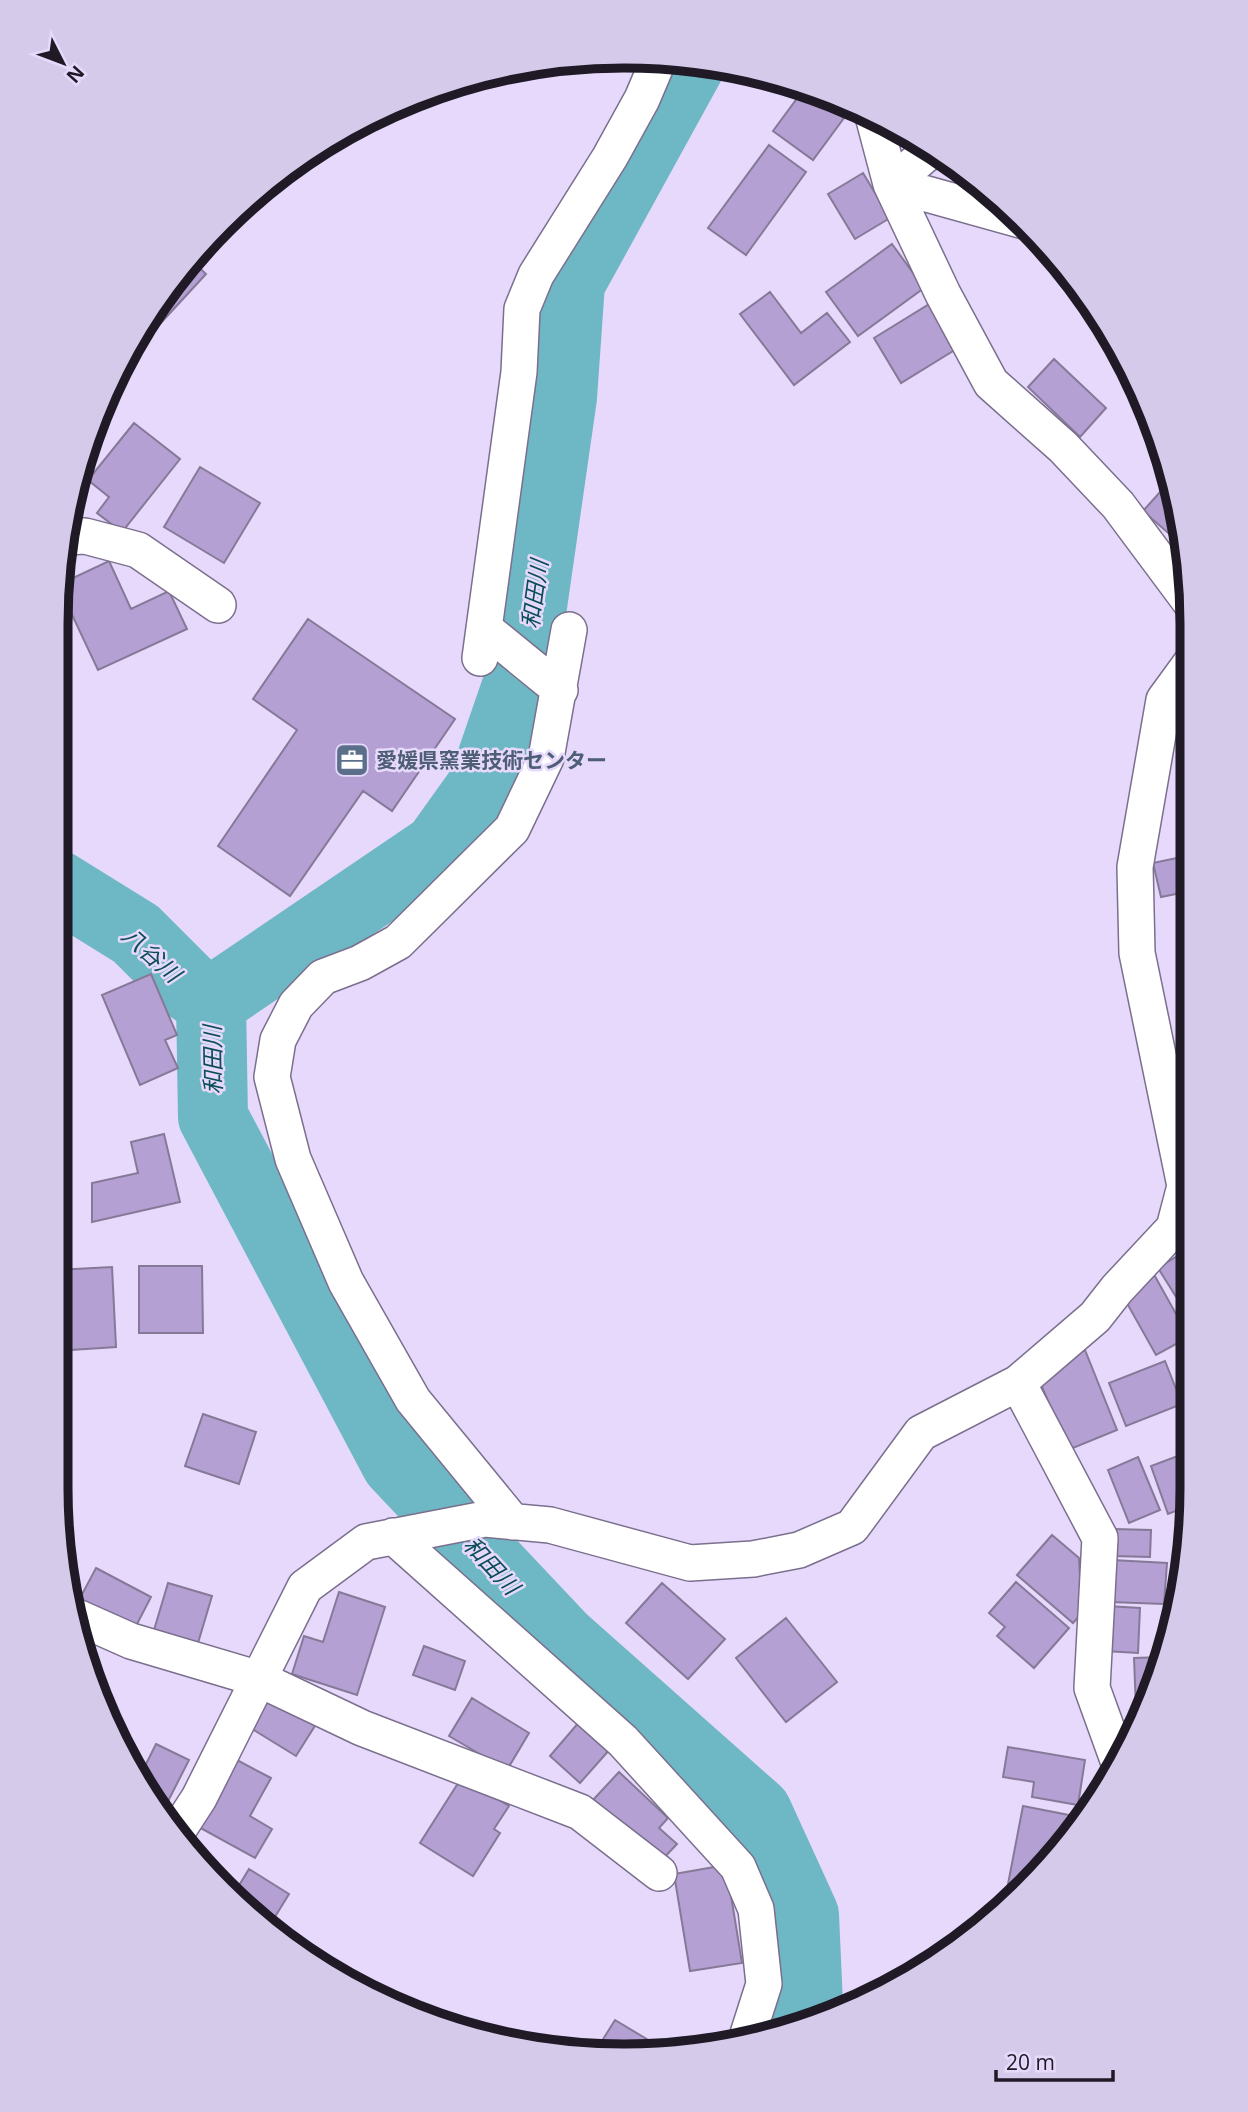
<svg xmlns="http://www.w3.org/2000/svg" width="1248" height="2112" font-family="'Open Sans','Noto Sans JP',sans-serif">
<rect width="100%" height="100%" fill="#e6d9fb"/>
<g fill="none" stroke-linecap="round" stroke-linejoin="round">
<path stroke="#6eb7c4" stroke-width="70" d="M57,885L136,934L189,987L211,1002
M211,1002L213,1117L396,1463L563,1640L757,1812L804,1915L808,2005L800,2023
M211,1002L438,848L483,785L523,669L562,397L570,283L691,63"/>
</g>
<path fill="#b4a0d3" stroke="#867998" stroke-width="2" d="M804,89L844,118L813,160L773,131Z
M769,145L806,172L746,255L708,228Z
M863,173L890,218L855,239L828,194Z
M270,184L252,210L244,204Z
M235,212L237,214L201,250L222,223Z
M892,244L924,288L858,336L826,292Z
M191,260L206,274L147,338L140,332L152,309Z
M770,292L801,333L827,313L850,342L794,385L740,314Z
M931,303L958,348L901,383L874,338Z
M1054,359L1106,408L1080,437L1028,387Z
M134,423L180,459L122,532L97,513L109,497L88,480Z
M200,467L260,503L224,563L164,527Z
M1170,481L1180,534L1175,539L1143,511Z
M109,561L131,609L169,591L187,629L98,670L58,585Z
M308,619L455,719L392,811L363,791L290,896L218,846L297,730L253,699Z
M1191,855V891L1161,897L1153,863Z
M151,974L177,1035L165,1040L178,1068L140,1085L102,995Z
M164,1134L180,1202L92,1222V1183L138,1173L131,1142Z
M1182,1253L1191,1267V1296L1180,1303L1158,1268Z
M139,1266H202L203,1333H139Z
M112,1267L116,1347L56,1351V1270Z
M1152,1271L1189,1337L1156,1355L1119,1289Z
M1085,1350L1117,1430L1068,1450L1038,1377L1060,1360Z
M1165,1361L1182,1404L1126,1426L1109,1383Z
M56,1384H62L57,1460H56Z
M203,1414L256,1432L239,1484L185,1466Z
M1191,1451V1505L1168,1514L1151,1466Z
M1138,1457L1160,1510L1129,1523L1108,1470Z
M57,1497L69,1500L63,1528Z
M1114,1529L1151,1530L1150,1557L1113,1556Z
M1052,1535L1079,1558L1082,1613L1073,1623L1017,1575Z
M1112,1560L1167,1563L1164,1604L1110,1602Z
M96,1568L151,1597L135,1628L79,1600Z
M1016,1582L1069,1628L1034,1668L997,1636L1005,1627L989,1613Z
M168,1583L212,1596L198,1643L154,1630Z
M662,1583L725,1639L688,1679L626,1623Z
M339,1592L385,1607L357,1695L292,1674L304,1636L323,1642Z
M1107,1606L1140,1608L1138,1653L1105,1651Z
M786,1618L837,1682L786,1722L736,1658Z
M424,1646L465,1661L455,1690L413,1675Z
M1164,1657L1162,1671L1143,1709H1136L1134,1658Z
M270,1692L318,1721L296,1756L249,1727Z
M472,1698L529,1733L507,1770L449,1736Z
M580,1721L611,1748L580,1783L550,1756Z
M156,1744L189,1760L162,1813L141,1774Z
M1008,1747L1085,1760L1078,1805L1032,1797L1034,1782L1003,1777Z
M235,1759L271,1778L250,1816L272,1829L255,1858L197,1826Z
M619,1772L668,1818L659,1828L677,1844L660,1862L593,1800Z
M462,1777L509,1806L494,1829L500,1833L473,1876L420,1843Z
M1023,1806L1084,1818L1003,1910Z
M726,1865L742,1963L690,1971L674,1874Z
M249,1869L289,1894L270,1925L235,1892Z
M615,2020L670,2053L661,2055L597,2049Z"/>
<g fill="none" stroke-linecap="round" stroke-linejoin="round">
<g stroke="#7b6f8e" stroke-width="38">
<path id="minor" d="M873,116L891,184L943,294L991,383L1063,447L1118,505L1191,603
M891,184L1024,221
M891,184L926,154L936,150
M67,537L85,536L138,550L218,605
M484,628L560,690
M480,658L519,372L522,309L536,275L610,157L642,99L659,59
M1018,1383L1100,1538L1092,1688L1118,1760
M513,1522L413,1400L346,1282L293,1159L272,1077L278,1040L296,1005L323,977L360,963L398,942L512,829L546,758L569,630
M393,1536L623,1741L738,1867L756,1909L764,1984L748,2034
M77,1617L131,1641L259,1679L362,1728L580,1812L659,1873
M175,1835L199,1798L305,1587L366,1542L485,1519L550,1525L690,1563L753,1559L799,1550L852,1527L921,1433L1018,1383L1095,1317L1117,1289L1174,1228L1185,1186L1137,953L1135,867L1164,700L1191,663"/>
</g>
<use href="#minor" stroke="#fff" stroke-width="35"/>
</g>
<defs>
<g id="office-square" transform="scale(1.75)"><rect x="-9" y="-9" width="18" height="18" rx="4" fill="#5c6f8a" stroke="#e6d9fb"/><path d="M-6-3h4V-5.5h4V-3h4V5H-6ZM-1-4.5V-3h2v-1.5ZM-6 0V1H6V0Z" fill="#fff"/></g>
</defs>
<g fill-rule="evenodd">
<use href="#office-square" x="352" y="760"/>
</g>
<g text-anchor="middle" dominant-baseline="central" stroke-width="5" stroke-linejoin="round" paint-order="stroke">
<g font-size="21" font-weight="bold" fill="#4e5e75" stroke="#e6d9fb" text-anchor="start">
<text x="376" y="760">愛媛県窯業技術センター</text>
</g>
<g font-size="23" font-style="italic" fill="#0b4e58" stroke="#e6d9fb">
<text transform="translate(534 594) rotate(-82)">和田川</text>
<text transform="translate(152 954) rotate(42)">八谷川</text>
<text transform="translate(212 1060) rotate(-91)">和田川</text>
<text transform="translate(492 1565) rotate(47)">和田川</text>
</g>
</g>
<path d="M0 0H1248V2112H0ZM624 68H624A556 556 0 0 1 1180 624V1488A556 556 0 0 1 624 2044H624A556 556 0 0 1 68 1488V624A556 556 0 0 1 624 68Z" fill="#d6caea" fill-rule="evenodd"/>
<path fill="none" stroke="#1f1a26" stroke-width="9" d="M624 68H624A556 556 0 0 1 1180 624V1488A556 556 0 0 1 624 2044H624A556 556 0 0 1 68 1488V624A556 556 0 0 1 624 68Z"/>
<g transform="translate(63 63) rotate(132)" stroke="#e6d9fb" stroke-width="5" paint-order="stroke">
<path d="M0-5L12 26L0 18L-12 26Z" fill="#1f1a26"/>
<text y="-10" font-size="19" font-weight="bold" text-anchor="middle" fill="#1f1a26">N</text>
</g>
<path d="M996 2070v10h117v-10" fill="none" stroke="#1f1a26" stroke-width="3.5"/>
<text x="1006" y="2070" font-size="21" fill="#1f1a26" stroke="#e6d9fb" stroke-width="5" paint-order="stroke">20 m</text>
</svg>
